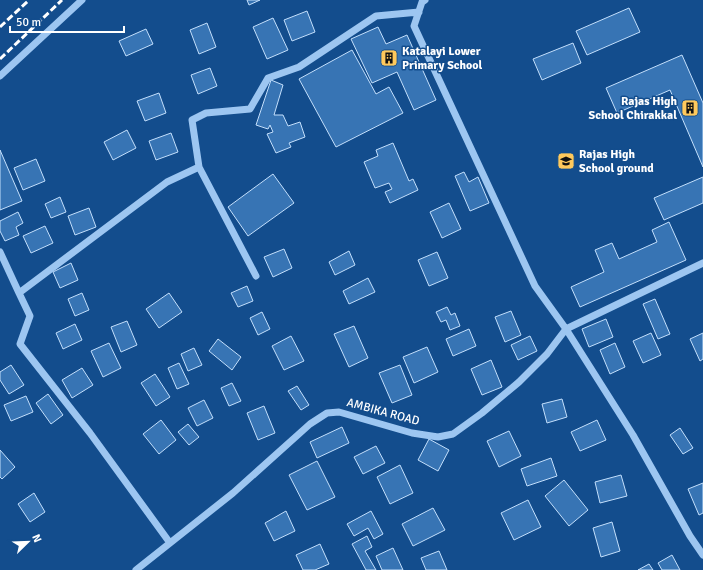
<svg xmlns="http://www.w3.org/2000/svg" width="703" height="570" font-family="Signika,sans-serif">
<rect width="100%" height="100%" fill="#134d8d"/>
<path fill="#3774b4" stroke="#c3dffc" d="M247,0H260L249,5Z
M629,8L640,32L587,55L576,31Z
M307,11L315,32L292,41L284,20Z
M273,18L288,50L267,59L253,27Z
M207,23L216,47L199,54L190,30Z
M378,27L386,44L407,35L436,100L414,110L397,72L372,83L351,39Z
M146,29L153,44L126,56L119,41Z
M573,43L581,63L542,80L533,59Z
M352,50L376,94L389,87L403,113L336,147L299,79Z
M682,55L703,103V167L670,90L617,113L606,88Z
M210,68L217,86L198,94L191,75Z
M271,80L283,85L274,115H283L288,126L300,122L305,137L289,143L291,147L276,153L267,134L273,132L270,125L268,129L256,125Z
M159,93L166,113L145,121L137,101Z
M127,130L136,148L113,160L104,142Z
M171,133L178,152L156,160L149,141Z
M393,143L409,181L413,179L418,190L390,203L385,192L392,189L389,183L375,188L364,162L378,156L376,150Z
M0,150L22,201L0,210Z
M36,159L45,181L23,190L14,168Z
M464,172L469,182L478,177L489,203L470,211L455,176Z
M273,174L294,203L248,236L228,207Z
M703,177V203L664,220L654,198Z
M60,197L66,212L51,218L45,204Z
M449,203L461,229L442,238L430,212Z
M89,208L96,227L75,235L68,216Z
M18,212L23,223L16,227L19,235L5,241L0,231V221Z
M669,222L686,260L580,307L571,287L604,272L595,250L612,243L619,259L657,242L652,230Z
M45,226L53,243L31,253L23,236Z
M284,249L292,268L273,277L264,257Z
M349,251L355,265L335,275L329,262Z
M437,252L448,278L429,286L418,260Z
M71,263L78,280L60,288L53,272Z
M368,278L375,292L349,304L343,291Z
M247,286L253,301L238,307L231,293Z
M82,293L89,310L75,316L68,299Z
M169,293L182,312L159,328L146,309Z
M655,299L670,334L658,339L643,304Z
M447,307L451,315L455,313L460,326L450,330L446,320L441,322L436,312Z
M511,311L521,335L505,342L495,317Z
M262,312L270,329L258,335L250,318Z
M606,319L613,337L589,347L582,329Z
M127,321L137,345L121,352L111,327Z
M75,324L82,340L63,349L56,333Z
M354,326L368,358L349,367L334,334Z
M469,329L476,346L453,356L446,339Z
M651,333L661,355L643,363L633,341Z
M703,333V359L700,361L690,339Z
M291,336L304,361L284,370L272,346Z
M530,336L537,351L518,360L511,345Z
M218,339L241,357L232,370L209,351Z
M109,343L121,368L103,377L91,351Z
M615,343L625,367L610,374L600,350Z
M427,347L438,372L414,383L403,357Z
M194,348L202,365L188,371L181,354Z
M491,360L502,387L482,395L471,369Z
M179,363L189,384L177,389L168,368Z
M11,365L24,385L9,394L0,380V372Z
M400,365L412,395L392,403L379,373Z
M82,368L93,385L72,398L62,380Z
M155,374L170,397L156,406L141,383Z
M232,383L241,401L229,406L221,388Z
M297,386L309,405L301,410L288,391Z
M48,394L63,415L51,424L36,403Z
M26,396L33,412L11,421L4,405Z
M562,399L567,417L547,423L542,404Z
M204,400L213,418L197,426L188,408Z
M264,406L275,433L258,440L247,413Z
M161,420L176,440L159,454L143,434Z
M597,420L606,440L580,451L571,432Z
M188,424L199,437L189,445L178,432Z
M342,427L349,443L317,458L310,442Z
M680,428L693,448L683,454L670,435Z
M509,431L521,456L499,467L487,441Z
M429,439L449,450L438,471L418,460Z
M376,446L385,463L363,474L354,457Z
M0,450L15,467L2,479L0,477Z
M551,458L557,476L527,486L521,469Z
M317,461L335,497L307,510L289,475Z
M400,465L413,493L390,504L377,477Z
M621,475L627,496L600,503L595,482Z
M564,480L588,510L569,526L545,496Z
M703,483V513L699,515L688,489Z
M34,493L45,512L30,522L18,504Z
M528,500L541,527L514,540L501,513Z
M433,508L445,530L413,546L402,524Z
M286,511L295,531L274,541L265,523Z
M371,511L383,534L374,539L368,528L354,536L347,524Z
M612,522L620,551L601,557L593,528Z
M367,536L372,547L365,551L376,570H366L352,544Z
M320,544L329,564L315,570H303L296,555Z
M393,548L403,570H382L376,556Z
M439,551L447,570H426L421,558Z
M672,555L680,570H662L658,563Z
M649,564L653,570H638Z"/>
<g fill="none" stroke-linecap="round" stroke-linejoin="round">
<path stroke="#9dc6f1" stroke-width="7" d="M425,0L422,2L414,26L535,286L566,329L633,435L690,536L703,555
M0,76L82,0
M0,252L19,293
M256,276L199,167L192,120L206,113L250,109L268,78L299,67L376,16L419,12
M170,543L90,433L20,344L30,316L19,293L167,182L199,167
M136,570L233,493L310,424L327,413L339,412L412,433L438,437L453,434L482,413L519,382L547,354L566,329L703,263"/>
<path stroke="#fff" stroke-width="3" stroke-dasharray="7 3" stroke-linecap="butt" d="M0,27L29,0
M0,59L62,0"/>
</g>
<defs>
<g id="building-square" transform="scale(0.9)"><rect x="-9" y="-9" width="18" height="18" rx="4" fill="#ffc95c" stroke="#134d8d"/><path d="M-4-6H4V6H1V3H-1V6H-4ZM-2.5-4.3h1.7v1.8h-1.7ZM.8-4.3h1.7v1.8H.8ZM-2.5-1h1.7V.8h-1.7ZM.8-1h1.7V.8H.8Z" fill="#111"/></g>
<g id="school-square" transform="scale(0.9)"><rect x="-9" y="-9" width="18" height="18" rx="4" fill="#ffc95c" stroke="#134d8d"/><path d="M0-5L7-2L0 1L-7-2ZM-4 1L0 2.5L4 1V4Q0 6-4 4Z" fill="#111"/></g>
</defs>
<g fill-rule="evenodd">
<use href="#building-square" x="389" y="58"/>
<use href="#building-square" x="690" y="108"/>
<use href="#school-square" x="566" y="161"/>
</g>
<g text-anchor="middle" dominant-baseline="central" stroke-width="3" stroke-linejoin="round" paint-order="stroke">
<g font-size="12" font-weight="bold" fill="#fff" stroke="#134d8d" text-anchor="start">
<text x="402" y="51">Katalayi Lower<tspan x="402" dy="14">Primary School</tspan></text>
<text x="677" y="101" text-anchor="end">Rajas High<tspan x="677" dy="14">School Chirakkal</tspan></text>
<text x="579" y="154">Rajas High<tspan x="579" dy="14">School ground</tspan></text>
</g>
<g font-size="12" fill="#fff" stroke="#134d8d">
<text transform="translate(383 412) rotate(15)">AMBIKA ROAD</text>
</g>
</g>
<g transform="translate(28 542) rotate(67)" stroke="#134d8d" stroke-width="3" paint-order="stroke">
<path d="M0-3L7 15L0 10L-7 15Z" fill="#ffffff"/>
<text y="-6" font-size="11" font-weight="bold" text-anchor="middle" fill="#ffffff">N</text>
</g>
<path d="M10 26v6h114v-6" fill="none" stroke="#ffffff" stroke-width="2"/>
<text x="16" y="26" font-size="12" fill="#ffffff" stroke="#134d8d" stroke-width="3" paint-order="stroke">50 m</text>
</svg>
